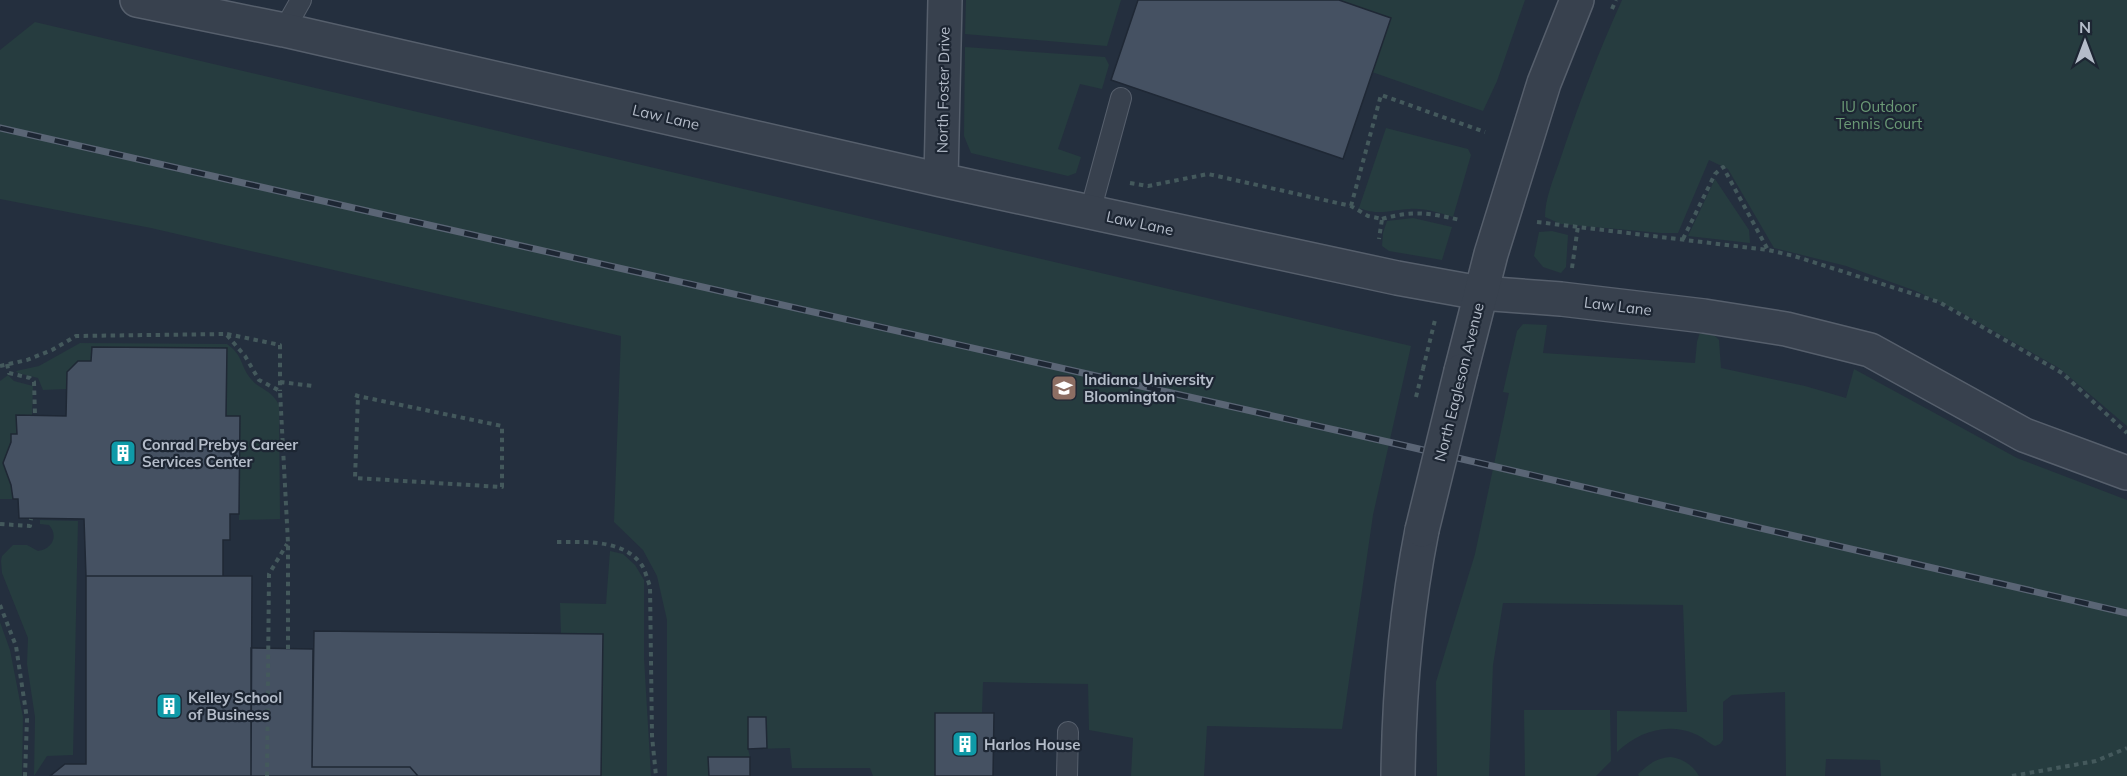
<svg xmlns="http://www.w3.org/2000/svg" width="2127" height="776" font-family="Mulish,sans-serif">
<rect width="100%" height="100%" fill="#242f3e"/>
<path fill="#263c3f" d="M966,0H1121L1107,46L965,34Z
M1339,0H1525L1497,81L1483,111L1372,72L1391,18Z
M1622,0H2127V426L2059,368L1960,312L1916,291L1846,266L1774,248L1728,169L1709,160L1678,233H1661L1561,224L1545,217C1545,199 1553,180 1559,163C1577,108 1598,53 1622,0Z
M35,22L1411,346L1373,515L1342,729L1207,726L1204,776H1131L1133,738L1089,730L1088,684L983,682L982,713H936L935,776H873L870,768H792L790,748L748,749L750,757H709V776H667V620L657,576L643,550L614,522L621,336L151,228L0,199V50Z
M965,47L1105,57L1109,65L1102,89L1080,84L1058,149L1081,157L1076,173L1068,176L971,153L964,136Z
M1386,128L1468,149L1471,155L1453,217C1439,213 1425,208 1410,209C1389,210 1380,216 1359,208Z
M1715,179L1749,230L1750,243L1688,236Z
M1413,218L1452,227L1442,260L1389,251L1382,246L1383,233L1387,221Z
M1552,231L1568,235L1566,267L1561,273L1543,267L1534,256L1539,232Z
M1523,324L1547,325L1543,353L1695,363L1697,342L1700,332L1715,336L1719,340L1721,368L1805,386L1846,398L1854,369L2017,458L2127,500V776H1881L1880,760L1826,759L1825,776H1786L1785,692L1732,695L1723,702V740L1720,744L1715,746C1708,743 1703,737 1695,734C1667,722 1638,732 1617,752V711L1687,712L1683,605L1503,603L1493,665L1489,776H1437L1436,682L1475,554L1509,393L1503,392L1517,331Z
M80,343L227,344C244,356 240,366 251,379C260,390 271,389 279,405L280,519L239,520L240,417L226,416V348L92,347L91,361H78L67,372V389L43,390L38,378L18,373L16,371L39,366Z
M8,375L14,381L33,386L32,415H16L17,434H11V442L3,463L11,485L13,499H0V381Z
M40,520L78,521L73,755L47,756L34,776L35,717L27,664L28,638L2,573L1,561L2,556L13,545H27L38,551C52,549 59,536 49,525L40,524Z
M610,551L623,554L635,565L644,580V658L651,776H601L603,635L561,634L560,603L606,604Z
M0,622L10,650L23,717L22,776H0Z
M1524,710H1610L1611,761L1596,776H1525Z
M1671,757C1683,759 1693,765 1699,776H1639L1638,774C1649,764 1656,758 1671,757Z"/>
<path fill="#455162" stroke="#1f2835" stroke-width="1.5" d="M1138,0H1339L1391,18L1343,159L1111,80Z
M92,347L227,348L226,416H240L239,514H230V540H223V576H86L84,519L19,518L18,499H13L11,485L3,463L11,442V434H17L16,415L66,416L67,372L78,361H91Z
M86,576H252L251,776H50L65,764H86Z
M314,631L603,634L601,776H418L410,767H312Z
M251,648L313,649L312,767H410L418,776H251Z
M935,713H994L993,776H935Z
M748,717H766L767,748L748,749Z
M708,757H750V776H709Z"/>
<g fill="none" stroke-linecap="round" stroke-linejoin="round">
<g stroke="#565f6c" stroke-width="22">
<path id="service" d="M284,30L301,0
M1090,212L1121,98
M1067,776L1068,732"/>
</g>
<g stroke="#565f6c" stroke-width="36">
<path id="minor" d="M137,0L284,30L941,180L1397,278L1480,293L1561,299L1704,316L1786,329L1870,350L2024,435L2127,473
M941,180L945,0"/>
</g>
<g stroke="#565f6c" stroke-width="36">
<path id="tertiary" d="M1461,371L1491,254L1544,83L1577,0
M1398,776C1399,693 1406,611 1422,530"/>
</g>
<path stroke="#44595c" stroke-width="4" stroke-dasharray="4.5 4.5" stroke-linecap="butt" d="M1612,9L1616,0
M1130,183L1148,186L1208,174L1351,206L1368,216L1382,219L1379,239
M1351,206L1381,95L1485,132
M1382,219C1413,210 1429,213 1460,220
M1537,222L1768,250L1794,256L1939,302L2062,373L2127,433
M1683,239L1715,174L1723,167L1768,250
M1572,268L1578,226
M227,334L280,345V391
M7,364L9,373L30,378L34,382L35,415
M0,366L27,360L52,350L76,336L226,334L245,356L259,380L280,391L288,543V649
M1423,369L1435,320
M280,382L313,386
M355,395L358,396L502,426V487L355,478L358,396
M0,524L30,526L31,519
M557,542C583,542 623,539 641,564C645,569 647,579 650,586L652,736L656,776
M0,605L16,646L27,719L25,776
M267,776L269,574L287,544
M2012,776L2096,761L2127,748"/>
<use href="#service" stroke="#38414e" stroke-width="20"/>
<use href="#minor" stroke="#38414e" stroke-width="33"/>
<use href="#tertiary" stroke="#38414e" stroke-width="33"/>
<g stroke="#5a6575" stroke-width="7">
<path id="rail" d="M0,128L1406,446L2127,613"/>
</g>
<use href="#rail" stroke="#1d2633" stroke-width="4.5" stroke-dasharray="14" stroke-linecap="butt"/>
<g stroke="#565f6c" stroke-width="36" stroke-linecap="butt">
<path id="tertiary-bridge" d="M1422,530L1461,371"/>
</g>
<path stroke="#44595c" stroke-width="4" stroke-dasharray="4.5 4.5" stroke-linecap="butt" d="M1416,397L1423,369"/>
<use href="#tertiary-bridge" stroke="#38414e" stroke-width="33"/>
</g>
<defs>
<g id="university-square" transform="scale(1.35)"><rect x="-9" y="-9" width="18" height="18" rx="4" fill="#8d6e63" stroke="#1d2633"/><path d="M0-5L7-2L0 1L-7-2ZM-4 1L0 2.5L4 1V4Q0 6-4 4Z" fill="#fff"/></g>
<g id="building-square" transform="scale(1.35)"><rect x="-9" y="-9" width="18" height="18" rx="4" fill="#0f9aa8" stroke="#1d2633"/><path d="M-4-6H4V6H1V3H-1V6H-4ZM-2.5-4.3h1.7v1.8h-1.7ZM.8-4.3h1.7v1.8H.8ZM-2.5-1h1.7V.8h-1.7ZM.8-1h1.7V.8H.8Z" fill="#fff"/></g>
</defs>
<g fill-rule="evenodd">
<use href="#university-square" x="1064" y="388"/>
<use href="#building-square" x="123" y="453"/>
<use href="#building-square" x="169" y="706"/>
<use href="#building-square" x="965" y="744"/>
</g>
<g text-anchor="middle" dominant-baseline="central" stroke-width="4.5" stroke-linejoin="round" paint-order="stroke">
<g font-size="15" fill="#b4bcc9" stroke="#1d2633">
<text transform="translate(943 90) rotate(-89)">North Foster Drive</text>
<text transform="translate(666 117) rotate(13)">Law Lane</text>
<text transform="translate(1140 223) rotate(12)">Law Lane</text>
<text transform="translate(1618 306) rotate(7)">Law Lane</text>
<text transform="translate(1459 382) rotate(-76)">North Eagleson Avenue</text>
</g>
<g font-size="15" fill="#6b9a76" stroke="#1d2633">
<text x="1879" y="106">IU Outdoor<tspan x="1879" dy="17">Tennis Court</tspan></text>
</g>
<g font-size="15" font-weight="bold" fill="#b4bcc9" stroke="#1d2633" text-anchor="start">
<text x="1084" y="379">Indiana University<tspan x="1084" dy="17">Bloomington</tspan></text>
<text x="142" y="444">Conrad Prebys Career<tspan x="142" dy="17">Services Center</tspan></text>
<text x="188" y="697">Kelley School<tspan x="188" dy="17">of Business</tspan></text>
<text x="984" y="744">Harlos House</text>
</g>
</g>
<g transform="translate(2085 42)" stroke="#1d2633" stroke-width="4.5" paint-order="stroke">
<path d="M0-4.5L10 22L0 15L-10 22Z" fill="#b4bcc9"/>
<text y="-9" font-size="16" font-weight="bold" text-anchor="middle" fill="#b4bcc9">N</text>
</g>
</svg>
